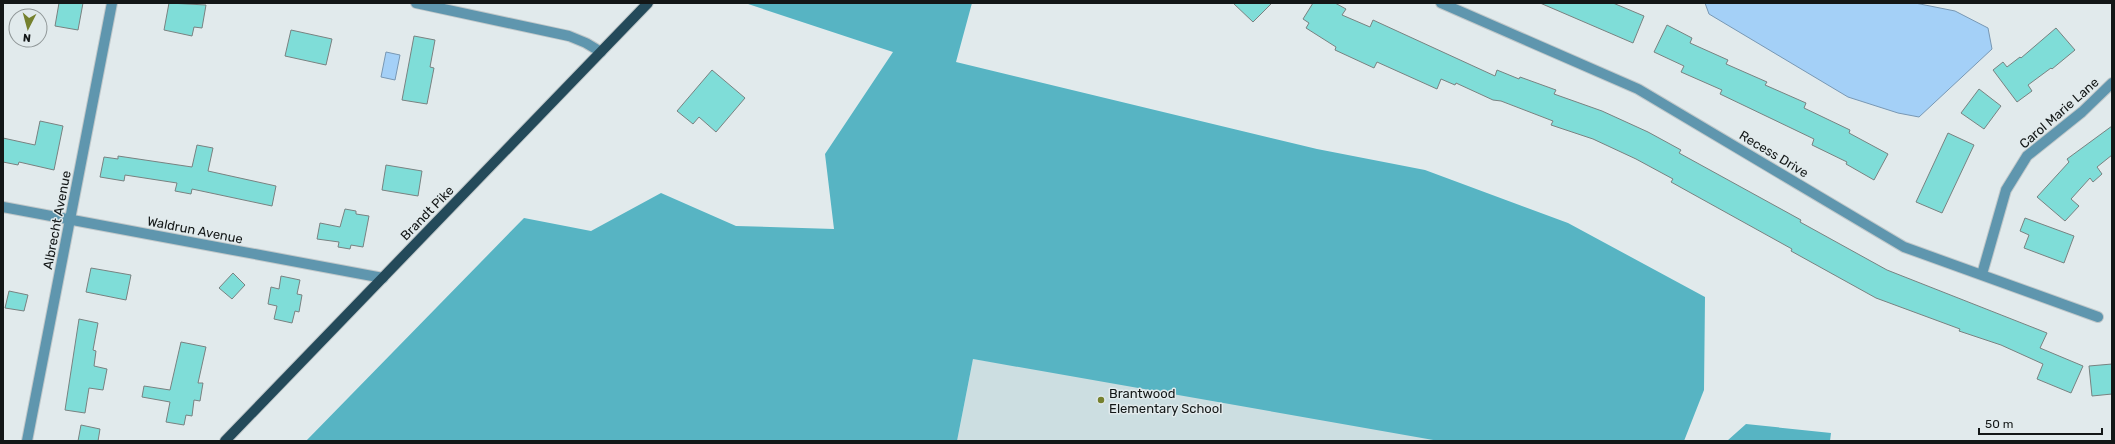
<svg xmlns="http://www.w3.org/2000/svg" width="2115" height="444" font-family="Rubik,sans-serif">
<rect width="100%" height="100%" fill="#e1eaec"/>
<path fill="#ccdee1" d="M973,359L1500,441H957Z"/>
<path fill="#57b4c3" d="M745,3H972L956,62L1317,149L1425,170L1568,223L1705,297L1704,390L1684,441H1439L973,359L957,441H306L524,218L591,231L661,193L736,226L834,229L825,154L893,52Z
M1746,424L1831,433L1830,441H1727Z"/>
<path fill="#a4d0f7" stroke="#7898b4" d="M1705,3H1915L1955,11L1988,28L1992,49L1919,117L1898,113L1848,97L1709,14Z
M386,52L400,55L395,80L381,77Z"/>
<path fill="#7fddd8" stroke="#798281" d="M59,3H83L78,30L55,26Z
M169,3L206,5L202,28L194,27L192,36L164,30Z
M1233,3H1272L1253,22Z
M1313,3H1335L1346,9L1342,15L1370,27L1373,20L1495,76L1497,70L1519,79L1520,77L1556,90L1554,94L1602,111L1648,132L1681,150L1679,153L1801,220L1800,222L1887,270L2047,333L2040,348L2083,366L2071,393L2037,379L2043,364L2001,345L1959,331L1960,329L1876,298L1791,251L1792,249L1671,182L1673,179L1636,159L1593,139L1551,125L1553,121L1501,101L1493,100L1456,83L1455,85L1441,79L1437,89L1377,62L1374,68L1335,50L1336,47L1306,28L1309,23L1303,19Z
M1540,3H1613L1644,16L1633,43Z
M1667,25L1692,38L1690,43L1728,60L1726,64L1767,82L1765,85L1806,103L1804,108L1850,130L1849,133L1888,154L1874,180L1846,164L1847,162L1812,145L1814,139L1720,94L1722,90L1681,72L1684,66L1654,52Z
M2056,28L2075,50L2052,69L2051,68L2028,85L2032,91L2017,102L1993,70L2003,62L2007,67L2020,57L2021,58Z
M291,30L332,39L326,65L285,56Z
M414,36L435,40L430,67L434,68L427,104L402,100Z
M712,70L745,98L716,132L699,117L693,124L677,111Z
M1979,89L2001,106L1984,129L1961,113Z
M40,121L63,126L54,170L19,162L18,165L3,162V138L35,145Z
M2112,126V155L2097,167L2102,174L2093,182L2090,178L2071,199L2079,206L2065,221L2037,197L2069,162L2067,159Z
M1948,133L1974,145L1942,213L1916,202Z
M197,145L213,148L208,171L276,186L272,206L192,189L191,194L175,191L177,183L125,175L124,181L100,177L104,157L118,159V156L192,167Z
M386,165L422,171L418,196L382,190Z
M345,209L356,211V214L369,216L363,247L351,245L350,249L338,247L339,242L317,239L320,223L340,227Z
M2025,218L2074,236L2064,263L2024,248L2029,235L2020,231Z
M91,268L131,275L126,300L86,292Z
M233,273L245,285L232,299L219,288Z
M281,276L300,280L297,294L302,295L299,312L295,311L292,323L274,319L277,306L268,304L271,287L279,289Z
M9,291L28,295L24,311L5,308Z
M79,319L98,323L93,350L96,351L94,366L107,369L103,390L89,388L85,413L65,410Z
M181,342L206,347L198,383H203L200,401L194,400L192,416L186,415L184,425L166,422L170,402L142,397L144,386L170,390Z
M2112,364V394L2092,396L2089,366Z
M81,425L100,429L98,441H78Z"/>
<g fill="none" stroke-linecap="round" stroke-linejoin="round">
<g stroke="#c0c8ca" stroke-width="12">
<path id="minor" d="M416,3L569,36L586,43L601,52
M1441,3L1638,89L1904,247L2098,317
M3,207L383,278
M1982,274L2006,190L2027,156L2082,112L2112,83
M27,441L112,3"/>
</g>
<g stroke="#c0c8ca" stroke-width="12">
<path id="major" d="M225,441L648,3"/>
</g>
<use href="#minor" stroke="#5f96ae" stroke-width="10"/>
<use href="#major" stroke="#244a5a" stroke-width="10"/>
</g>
<circle fill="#75812e" stroke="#e1eaec" stroke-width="1.5" cx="1101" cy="400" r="4"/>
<g text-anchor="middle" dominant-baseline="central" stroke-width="3" stroke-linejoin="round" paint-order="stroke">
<g font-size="13" fill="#131717" stroke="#e1eaec">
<text transform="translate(2059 113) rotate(-41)">Carol Marie Lane</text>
<text transform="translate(1774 154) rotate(31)">Recess Drive</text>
<text transform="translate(427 213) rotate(-46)">Brandt Pike</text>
<text transform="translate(57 220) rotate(-79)">Albrecht Avenue</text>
<text transform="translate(195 230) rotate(11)">Waldrun Avenue</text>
</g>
<g font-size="13" fill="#131717" stroke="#e1eaec" text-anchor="start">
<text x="1109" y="393">Brantwood<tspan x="1109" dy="15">Elementary School</tspan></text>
</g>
</g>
<rect width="2115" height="444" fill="none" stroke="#131717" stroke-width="8"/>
<g transform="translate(28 28) rotate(186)"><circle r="19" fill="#e1eaec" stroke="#8f9697"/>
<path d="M0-3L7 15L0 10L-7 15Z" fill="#75812e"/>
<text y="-6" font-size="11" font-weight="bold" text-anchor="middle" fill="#131717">N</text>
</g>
<path d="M1979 428v6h123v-6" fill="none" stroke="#131717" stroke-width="2"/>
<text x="1985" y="428" font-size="12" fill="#131717" stroke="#e1eaec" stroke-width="3" paint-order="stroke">50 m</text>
</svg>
